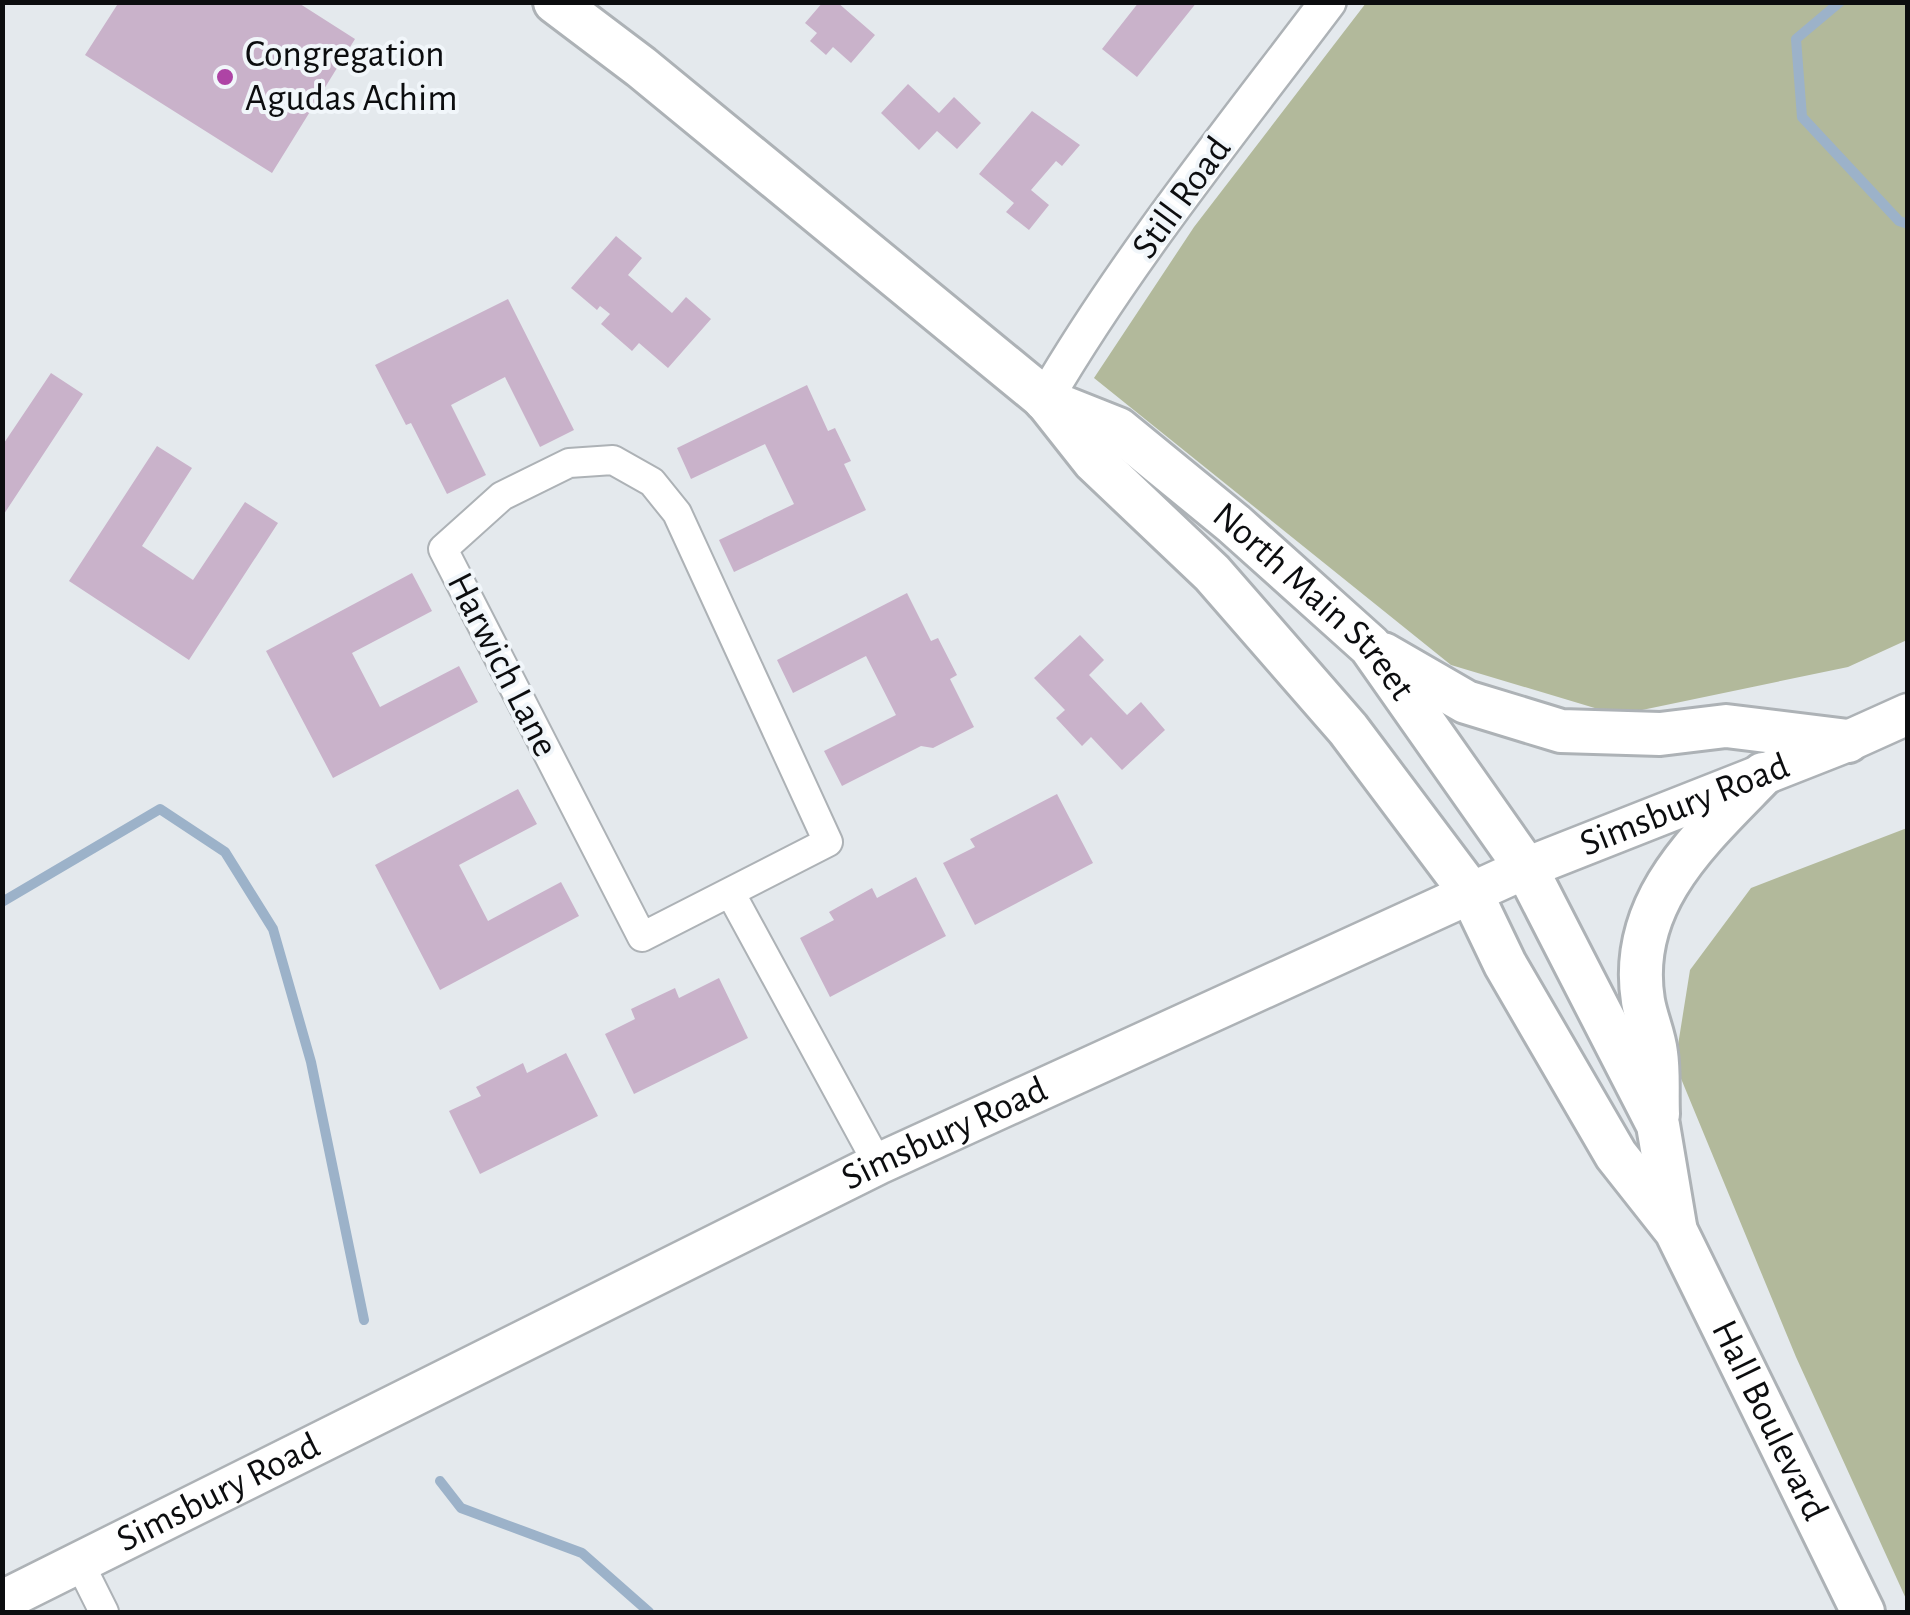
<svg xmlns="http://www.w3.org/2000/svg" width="1910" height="1615" font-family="'Alegreya Sans',sans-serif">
<rect width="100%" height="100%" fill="#e4e9ed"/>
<path fill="#b2b99b" d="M1366,3H1907V640L1848,667L1618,715L1451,665L1094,378L1194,227Z
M1907,828V1601L1796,1357L1675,1064L1690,970L1751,888Z"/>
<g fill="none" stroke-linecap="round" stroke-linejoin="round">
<path stroke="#9cb2c9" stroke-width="10" d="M1840,2L1796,39L1802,117L1899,221L1908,224
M2,902L160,809L225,852L273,929L311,1062L364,1320
M440,1481L461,1508L582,1553L649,1612"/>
</g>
<path fill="#c9b2ca" d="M119,2H297L355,39L272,173L85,55Z
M823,2H837L875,35L851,63L833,47L826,55L810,41L817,33L805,23Z
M1139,2H1197L1137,77L1102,49Z
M908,84L939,113L954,97L981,123L957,149L937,131L919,150L881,113Z
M1032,111L1080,145L1062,166L1056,161L1031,190L1049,205L1029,230L1006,212L1014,203L979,174Z
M616,236L642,258L628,275L672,313L686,297L711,319L668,368L639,343L632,351L601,324L610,314L600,306L597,310L571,288Z
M508,299L574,430L540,447L505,377L451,405L486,475L447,494L411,423L406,425L375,365Z
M51,373L83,394L2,517V446Z
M807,385L828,431L835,428L851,461L844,464L866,510L734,572L719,540L794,504L765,444L691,479L677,448Z
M157,446L192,468L142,546L193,580L245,502L278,523L189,660L69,581Z
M412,573L432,611L352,653L380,707L459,666L478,702L333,778L266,651Z
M907,593L931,641L938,638L957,675L950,679L974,727L933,748L921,746L842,786L824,751L896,715L866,656L793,693L777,660Z
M1080,635L1104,660L1089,675L1127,715L1141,702L1165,730L1122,770L1091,737L1082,746L1056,718L1065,710L1034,678Z
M518,789L537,824L459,865L488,921L561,882L579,916L440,990L375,865Z
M1057,794L1093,863L975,925L943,863L975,847L970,839Z
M916,877L946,936L830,997L800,938L834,920L829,912L872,888L877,898Z
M719,978L748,1038L634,1094L605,1034L635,1019L631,1009L675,988L679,998Z
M566,1053L598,1116L480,1174L449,1111L481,1096L476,1087L523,1063L527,1073Z"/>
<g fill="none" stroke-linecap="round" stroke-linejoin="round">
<g stroke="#adb2b6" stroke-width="32">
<path id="minor" d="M613,460L652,482L677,513L828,842L642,937L443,549L502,496L569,463Z
M730,892L878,1164
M79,1562L104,1612"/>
</g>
<g stroke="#adb2b6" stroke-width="40">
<path id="tertiary" d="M1045,399C1127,259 1230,132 1328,2"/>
</g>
<g stroke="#adb2b6" stroke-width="45">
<g id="secondary">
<path id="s1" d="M2,1601L878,1164L1526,868L1848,741L1908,714"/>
</g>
</g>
<g stroke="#adb2b6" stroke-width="48">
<g id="primary">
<path id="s2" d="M555,2L641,67L1045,399L1094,461L1212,573L1348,729L1471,893L1505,964L1616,1155L1676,1231L1863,1612"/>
<path id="s3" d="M1045,400L1118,429L1234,524L1370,646L1526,868L1658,1125L1675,1226"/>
<path d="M1383,654L1466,702L1561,731L1660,734L1726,726L1848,741"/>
<path d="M1658,1114C1657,1094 1659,1073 1656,1053C1654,1035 1646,1019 1643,1001C1627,902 1701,838 1763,774"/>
</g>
</g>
<use href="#minor" stroke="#fff" stroke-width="28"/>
<use href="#tertiary" stroke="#fff" stroke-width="35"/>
<use href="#secondary" stroke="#fff" stroke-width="40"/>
<use href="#primary" stroke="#fff" stroke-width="42"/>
</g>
<circle fill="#ae44a5" stroke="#f1f6fa" stroke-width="4" cx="225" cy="77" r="10"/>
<g text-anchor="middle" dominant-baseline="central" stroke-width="8" stroke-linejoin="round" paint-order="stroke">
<g font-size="38" fill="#0c0d0f" stroke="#f1f6fa" text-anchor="start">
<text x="245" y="55">Congregation<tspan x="245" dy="44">Agudas Achim</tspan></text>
</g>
<g font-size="38" fill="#0c0d0f" stroke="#f1f6fa">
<text transform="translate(1182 198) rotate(-54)">Still Road</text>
<text stroke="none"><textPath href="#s3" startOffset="340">North Main Street</textPath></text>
<text transform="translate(502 665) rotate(63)">Harwich Lane</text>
<text stroke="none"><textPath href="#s1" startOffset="1862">Simsbury Road</textPath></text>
<text stroke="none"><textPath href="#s1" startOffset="1052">Simsbury Road</textPath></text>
<text stroke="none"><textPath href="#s2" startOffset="1892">Hall Boulevard</textPath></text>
<text stroke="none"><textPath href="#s1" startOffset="242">Simsbury Road</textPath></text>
</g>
</g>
<rect width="1910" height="1615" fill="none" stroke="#0c0d0f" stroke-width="10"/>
</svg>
